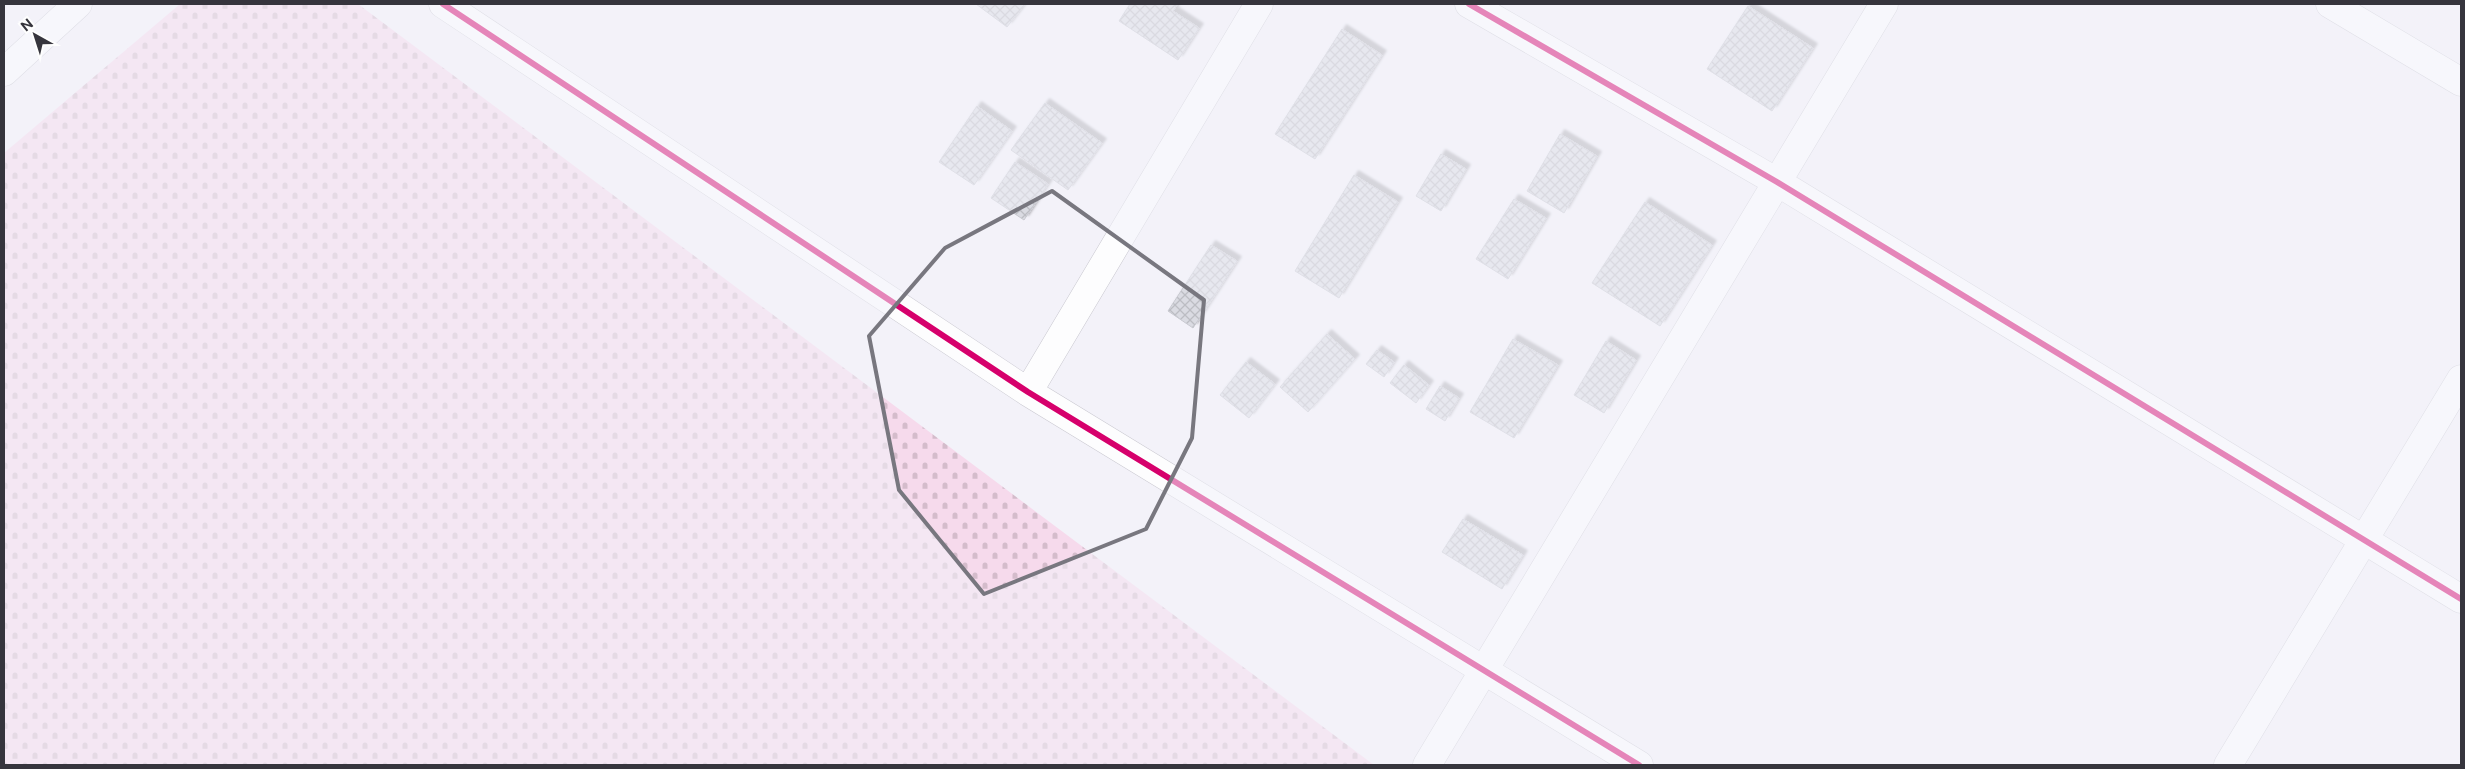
<svg xmlns="http://www.w3.org/2000/svg" width="2465" height="769" font-family="'Public Sans',sans-serif">
<defs>
<pattern id="cemetery-stones" width="16" height="16" patternUnits="userSpaceOnUse" patternTransform="scale(1.25)"><rect width="16" height="16" fill="#f6daec"/><path d="M2 7V4a2 2 0 0 1 4 0v3zM10 15v-3a2 2 0 0 1 4 0v3z" fill="#d4bccb"/></pattern>
<pattern id="building-cross-hatch" width="8" height="8" patternUnits="userSpaceOnUse" patternTransform="scale(1.25)"><rect width="8" height="8" fill="#dadbe2"/><path d="M0 0l8 8M0 8l8-8" fill="none" stroke="#bcbdc3"/></pattern>
<filter id="shadow"><feDropShadow dx="4.5" dy="-4.5" stdDeviation="1" flood-color="#0004"/></filter>
</defs>
<rect width="100%" height="100%" fill="#f3f2f9"/>
<path fill="url(#cemetery-stones)" d="M180,4H358L1374,765H4V153Z"/>
<path fill="url(#building-cross-hatch)" stroke="#c8c9d0" filter="url(#shadow)" d="M976,4H1025L1007,27Z
M1130,4H1178L1173,11L1199,28L1178,60L1119,21Z
M1748,6L1813,48L1772,111L1707,69Z
M1342,29L1382,55L1315,159L1275,134Z
M1045,103L1102,143L1068,190L1011,150Z
M977,106L1012,131L974,185L939,162Z
M1560,134L1597,156L1564,213L1527,191Z
M1441,154L1466,169L1441,211L1416,196Z
M1015,162L1048,184L1024,220L991,198Z
M1354,175L1398,202L1339,298L1295,271Z
M1514,199L1546,218L1508,279L1476,259Z
M1645,202L1712,245L1660,326L1592,283Z
M1211,245L1237,261L1193,328L1168,311Z
M1327,334L1355,359L1308,412L1280,387Z
M1513,339L1558,365L1514,438L1470,412Z
M1606,341L1636,360L1604,413L1574,395Z
M1377,350L1394,362L1384,377L1366,364Z
M1246,362L1275,384L1249,418L1220,395Z
M1404,365L1429,385L1416,403L1390,383Z
M1440,386L1459,398L1445,421L1426,409Z
M1463,519L1523,555L1502,589L1442,552Z"/>
<g fill="none" stroke-linecap="round" stroke-linejoin="round">
<g stroke="#c9c8d0" stroke-width="29">
<path id="street" d="M443,4L1028,392L1639,765
M1469,4L1777,182L2461,599
M2330,4L2461,82
M1028,392L1259,4
M1427,765L1884,4
M2228,765L2461,379"/>
</g>
<g stroke="#c9c8d0" stroke-width="29">
<path id="secondary" d="M4,72L78,4"/>
</g>
<use href="#street" stroke="#fdfdfe" stroke-width="28"/>
<use href="#secondary" stroke="#fdfdfe" stroke-width="28"/>
<g stroke="#fefefe" stroke-width="9">
<path id="cycleway" d="M443,4L1028,392L1639,765
M1469,4L1777,182L2461,599"/>
</g>
<use href="#cycleway" stroke="#d6006c" stroke-width="6"/>
</g>
<path d="M0 0H2465V769H0ZM1052,191L1204,300L1192,438L1146,529L984,594L899,490L869,336L945,248Z" fill="#f3f2f9" fill-opacity=".55" fill-rule="evenodd"/>
<path fill="none" stroke="#78777f" stroke-width="4" stroke-linejoin="round" d="M1052,191L1204,300L1192,438L1146,529L984,594L899,490L869,336L945,248Z"/>
<rect width="2465" height="769" fill="none" stroke="#36353d" stroke-width="10"/>
<g transform="translate(35 35) rotate(321)" stroke="#fefefe" stroke-width="4" paint-order="stroke">
<path d="M0-4L9 19L0 12L-9 19Z" fill="#36353d"/>
<text y="-8" font-size="14" font-weight="bold" text-anchor="middle" fill="#36353d">N</text>
</g>
</svg>
